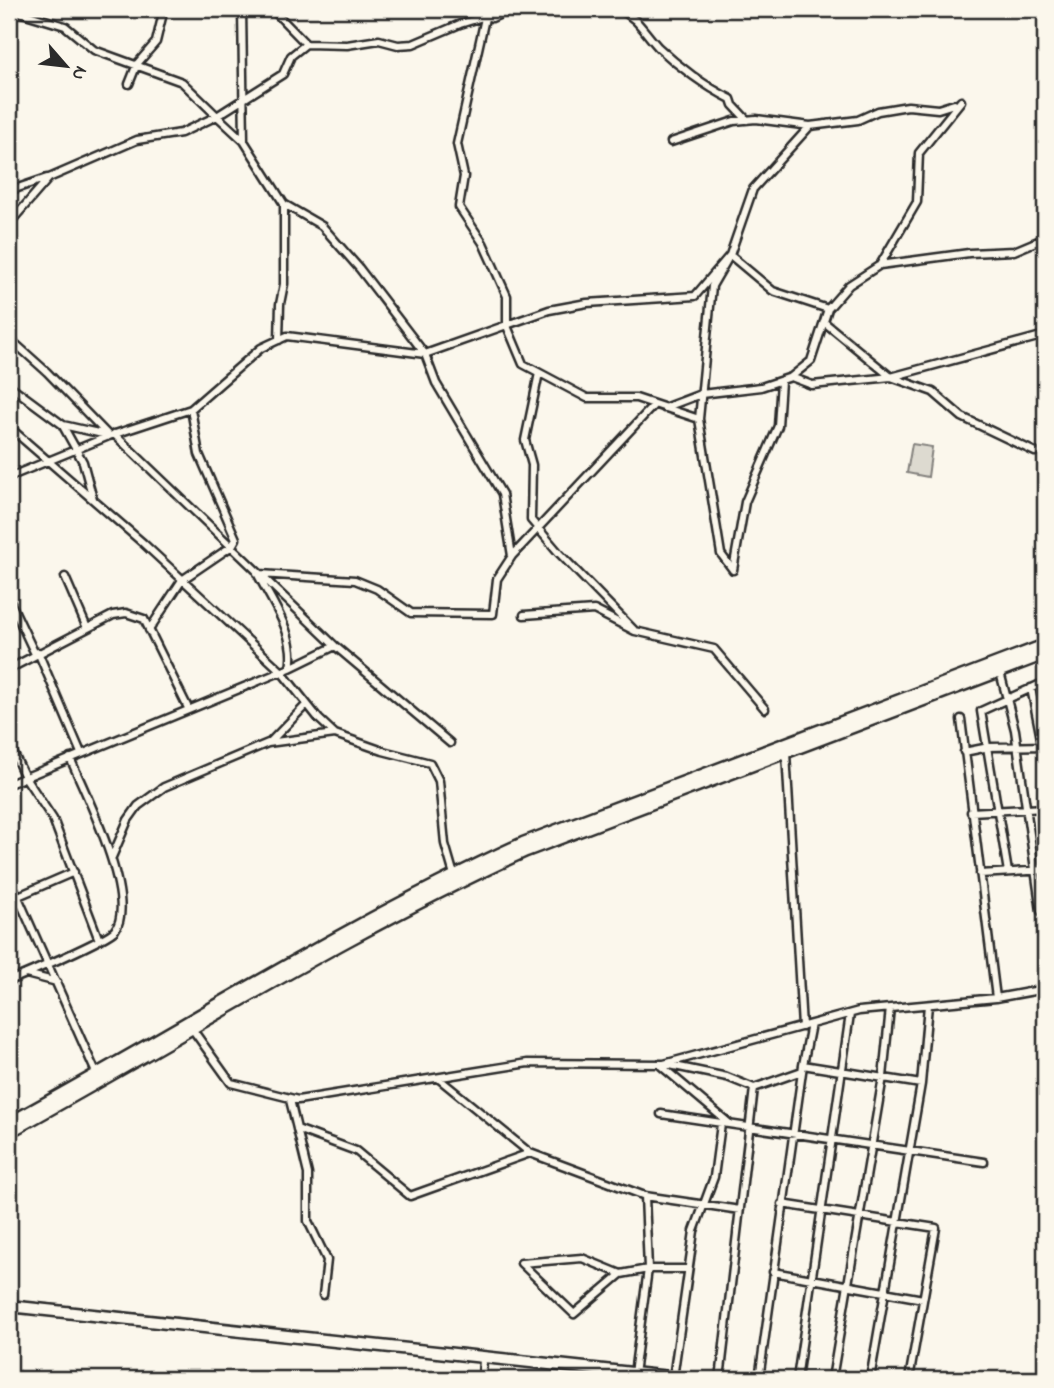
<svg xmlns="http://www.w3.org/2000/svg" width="1054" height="1388" font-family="'Indie Flower',sans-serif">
<rect width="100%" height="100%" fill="#fbf7ec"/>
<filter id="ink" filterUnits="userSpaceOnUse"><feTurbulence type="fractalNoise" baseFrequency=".0143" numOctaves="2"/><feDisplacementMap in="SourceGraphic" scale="14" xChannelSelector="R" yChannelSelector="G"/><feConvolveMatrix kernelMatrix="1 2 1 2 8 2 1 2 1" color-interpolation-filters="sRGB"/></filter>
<g filter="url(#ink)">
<path fill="#dddad0" stroke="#84827e" stroke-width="2" d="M912,444L932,447L928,477L907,473Z"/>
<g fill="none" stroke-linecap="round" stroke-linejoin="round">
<g stroke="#2b2b2b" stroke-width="11">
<path id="minor" d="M9,9L65,26L94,50L182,82L217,116L283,74L291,56L306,44L347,45L379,40L398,45L413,44L460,24L486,16L492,18L512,9
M242,9L244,141
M272,9L306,44
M487,9L457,144L464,176L459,207L483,243L507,296V326L523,364L587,398H636L699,419L721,554L733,570
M619,9C638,18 644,32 658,47C678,66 706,87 731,99L733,105L747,120
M129,84L137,64L156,42L164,9
M671,142L734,121L756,119L810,126
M9,191L47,178
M9,224L49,178L137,140L181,133L217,116L244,141L284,204L322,226L359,268L425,354L436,383L502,494L512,556L497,579L493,614L411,613L377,589L355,580L260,574
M880,265L969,253L1014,251L1045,238
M828,309L773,291L730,255L753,189L810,126L858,120L878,111L908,106L938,109L954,104
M824,322L891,377L933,392L962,417L1035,452
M9,338L47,372L109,436
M279,340L280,304L284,284V204
M539,373L525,440L532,465L531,520L559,553L635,631
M791,377L812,385L891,377L1045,335
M9,385L63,425L107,435
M664,408L701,394L761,387L791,377L811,361L828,309L849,285L880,265L917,202L919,153L961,101
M63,426L83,462L93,499
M9,427L143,543L280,670L319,719L335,734L383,751L430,763L439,781L445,844L454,875
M114,434L335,646L450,743
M9,477L109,436L191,409L261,348L287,336L425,354L549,310L587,303L695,296L730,255L712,286L699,419
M512,556L653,406
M733,570L745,502L778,426L781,381
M65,577L87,628
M9,599L35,654
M524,615L594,610L635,631L714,649L765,709
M149,630L182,580L232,546L236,539L199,454L191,409
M38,652L81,753
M290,668L335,646
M9,669L113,615L126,613L144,619L188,708
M1000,672L1015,730L1041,911
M1031,688L1045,759
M961,719L996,998
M270,742L306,705
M9,744L25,777L53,819L99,940
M964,752L989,747L1045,746
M786,753L802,1027
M9,784L290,668C297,635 271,601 257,573
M971,812L1045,808
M112,857L128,820L138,806L164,787L268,743L335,734
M1008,872L981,711L1045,682
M980,874L1045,870
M9,877L97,1075
M9,900L74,872
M26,974L57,982
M9,981C24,975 108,939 115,930C138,899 85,792 70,758
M193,1030L231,1083L298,1100L528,1063L664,1064L859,1011L996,998L1045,989
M665,1064L727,1077L754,1088L802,1071
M660,1065L730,1124
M803,1065L921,1084
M290,1100L308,1174V1221L327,1260L323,1295
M661,1114L984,1162
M297,1129L356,1151L410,1196L530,1153L438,1078
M530,1153L645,1196L740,1210
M782,1204L936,1228L909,1379
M773,1272L923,1299
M621,1274L582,1258L521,1263L574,1314L621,1274L648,1269H688
M634,1374L648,1269L645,1196
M673,1378L694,1231L714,1177L721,1124
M482,1379L483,1358
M720,1379L754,1088
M759,1379L803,1065L811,1024
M797,1379L850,1014
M832,1379L883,1077L890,1008
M870,1379L921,1084L928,1005"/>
</g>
<g stroke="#2b2b2b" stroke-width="15">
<path id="highway" d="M9,1123C180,1030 345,924 523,843L1045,645
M9,1132C181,1038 347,932 526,851L1045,654
M9,1306L688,1379"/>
</g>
<use href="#minor" stroke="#fbf7ec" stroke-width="6"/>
<use href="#highway" stroke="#fbf7ec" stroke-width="10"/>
</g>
</g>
<rect width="1054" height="1388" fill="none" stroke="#fbf7ec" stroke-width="35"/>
<rect x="18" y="18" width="1019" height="1353" fill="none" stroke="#2b2b2b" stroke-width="2.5" filter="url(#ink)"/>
<g transform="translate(66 66) rotate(118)" stroke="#fbf7ec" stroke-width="5" paint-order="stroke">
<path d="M0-5L12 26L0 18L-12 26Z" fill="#2b2b2b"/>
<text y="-10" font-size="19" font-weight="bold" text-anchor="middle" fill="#2b2b2b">N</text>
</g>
</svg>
